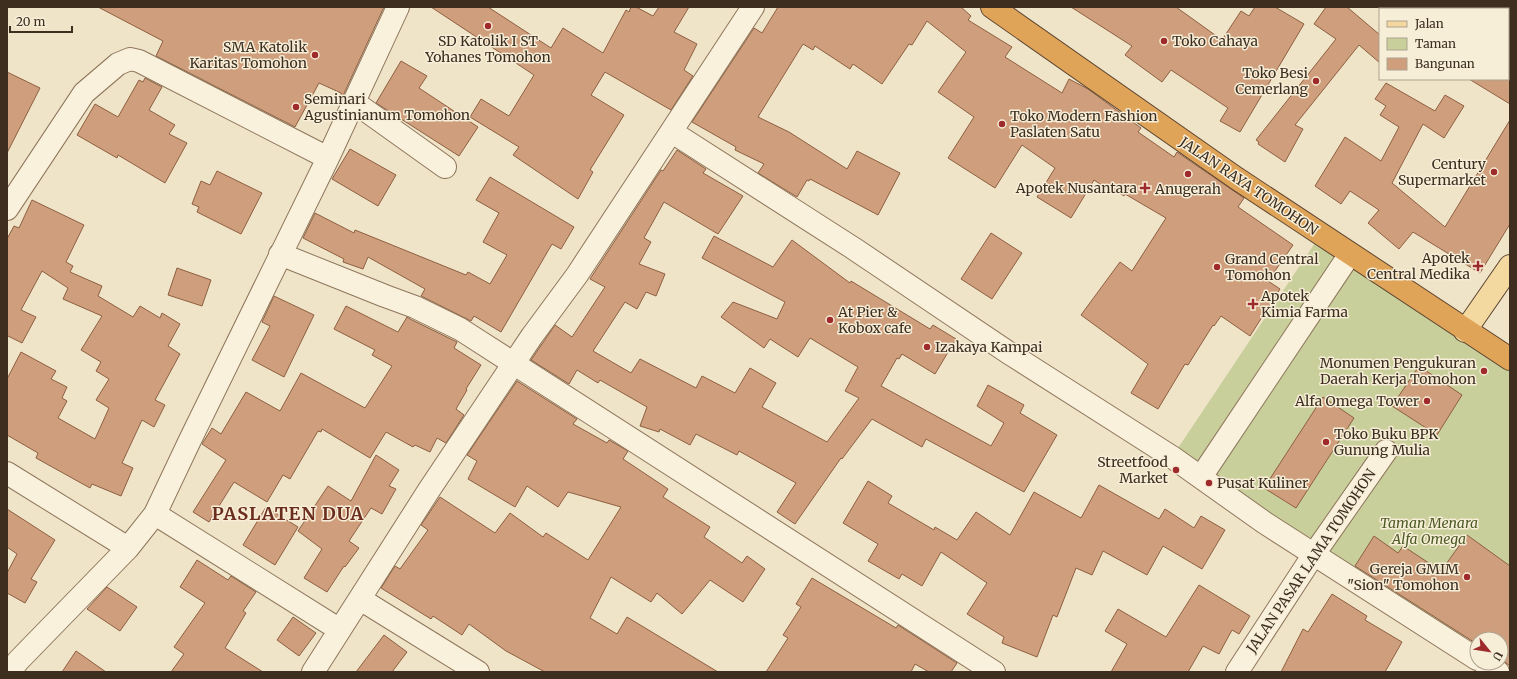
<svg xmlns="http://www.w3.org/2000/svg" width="1517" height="679" font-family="Merriweather,serif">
<rect width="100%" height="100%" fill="#f0e4c8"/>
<path fill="#c9cf9b" d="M1321,234L1510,358V564L1459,647L1172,457Z"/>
<path fill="#cf9f7d" stroke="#8d5f41" d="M98,7H384L341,100V93L319,83L295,127L156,56L163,41Z
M431,7H488L551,48L563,28L603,53L626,10L629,12L631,7H636L653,16L659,7H689L674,32L697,44L684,70L693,76L671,110L605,72L591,95L624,115L590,170L593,172L578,199L513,155L519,147L470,117L481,99L509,116L534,75Z
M778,7H961L971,16L968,20L1012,47L1005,57L1062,93L1069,79L1088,89L1141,128L1138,132L1174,157L1177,152L1244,198L1238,207L1293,245L1268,281L1280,289L1250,336L1221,316L1214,326L1213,325L1188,365L1185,364L1158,409L1131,393L1148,364L1081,315L1120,262L1132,271L1166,218L1125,194L1124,196L1107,185L1106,188L1094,180L1071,218L1037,197L1055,168L1022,145L995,188L948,158L974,117L938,92L966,52L927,21L912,45L909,44L882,84L853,64L850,69L815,46L813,50L803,44L758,117L789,132L847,169L857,151L900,173L878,215L810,179L809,181L807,180L797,197L758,173L764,164L735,150L736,147L692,122L754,28L762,33Z
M1071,7H1176L1222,40L1241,11L1249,16L1255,7H1275L1304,24L1240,132L1220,121L1228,108L1171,70L1162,82L1125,55L1132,46Z
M1326,7H1347L1380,35V63L1359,45L1295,125L1303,129L1285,162L1258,144L1259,142L1256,140L1336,39L1314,24Z
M401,61L427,76L419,88L478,127L459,156L376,103Z
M7,72L40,88L7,153Z
M145,78L162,87L149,110L175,125L169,134L187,143L165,183L118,155L117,158L77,135L95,104L118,117L139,80L143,82Z
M1469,79H1510V104Z
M1386,83L1435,111L1445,95L1464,106L1444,138L1423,124L1392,183L1445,227L1510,120V224L1480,273L1413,232L1399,249L1368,223L1379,210L1350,191L1341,204L1315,186L1345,137L1381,161L1399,127L1380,115L1386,106L1375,99Z
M350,149L396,175L378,206L332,179Z
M677,150L706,169L703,173L743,196L718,234L664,202L644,238L651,242L639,264L665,274L656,296L646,292L637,309L625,302L593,351L631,373L640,359L696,388L702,376L735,393L750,368L776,383L762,407L827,442L859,398L845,391L858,367L810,338L798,357L770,339L764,348L721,317L733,302L777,319L785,302L702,258L714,236L773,267L792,240L850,283L851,281L930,329L933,325L956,339L935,374L902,354L899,359L897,358L881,386L991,446L1004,423L977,406L988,385L1024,405L1020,413L1057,435L1024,492L926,439L922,447L872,419L842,459L841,458L795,524L777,512L796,483L739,451L737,455L696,434L690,445L660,429L659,432L640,426L647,407L600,380L598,383L577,370L569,384L531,360L555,325L572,337L605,287L590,279L661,170L663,171Z
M217,171L262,193L241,234L197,212L199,207L192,204L201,181L210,185Z
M490,177L574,227L561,249L552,244L501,332L474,316L471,321L421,296L425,289L368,257L363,269L343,262L344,259L303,238L315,213L354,233L355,230L466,275L468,272L490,284L507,255L483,242L499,213L476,200Z
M32,200L84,225L66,262L73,266L70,272L102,286L98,296L133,317L140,306L160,318L162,313L180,324L168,346L180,354L155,400L165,405L154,427L142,420L122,463L133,468L121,496L92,484L90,488L36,458L38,453L7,435V379L21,352L56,371L51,379L67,387L62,398L67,401L58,418L95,439L109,408L96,400L109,379L96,371L101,362L81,350L102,316L63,299L68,288L42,271L21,310L36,317L22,343L8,336L7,337V239L14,226L19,228Z
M991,233L1022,253L992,299L961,279Z
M177,268L211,280L202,306L168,295Z
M274,296L314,315L284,377L252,360L270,326L262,322Z
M346,306L398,332L407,317L410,319L457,342L454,348L481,365L466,389L467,390L456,409L464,415L446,443L437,438L430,452L415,445L413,447L386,432L370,458L322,429L321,432L318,431L290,479L283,475L267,502L234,482L209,522L193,512L226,460L202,444L212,428L221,434L246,392L280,411L301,373L365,408L392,366L372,355L375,350L334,329Z
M1419,366L1462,395L1437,435L1392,406Z
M517,381L577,419L573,424L607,443L609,440L628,451L623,459L668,489L663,497L710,527L704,537L742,563L747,556L765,569L743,602L710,580L682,614L657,593L651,602L611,577L590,618L617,634L627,617L718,672H545L506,651L469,624L462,635L433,616L431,619L381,588L395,566L400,569L428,530L421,525L440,497L495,533L510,513L543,537L546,533L588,560L621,507L568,492L558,507L527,486L515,507L468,479L477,461L467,455Z
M1323,397L1354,418L1296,508L1264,488Z
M376,455L399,470L389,486L396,489L382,514L371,508L349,541L359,548L345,567L344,566L327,592L304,578L322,549L298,531L328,486L351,501Z
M868,481L892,496L888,503L934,530L935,527L957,540L976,512L1010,535L1034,492L1081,518L1099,485L1159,519L1165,509L1194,528L1201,516L1225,530L1202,569L1163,546L1147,575L1103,551L1092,575L1076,568L1057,617L1053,615L1037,657L1002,643L1004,637L967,614L987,583L941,552L922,586L902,574L899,579L868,561L878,544L843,523Z
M266,507L298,527L275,565L243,545Z
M7,509L55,540L31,579L37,582L25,603L7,593V573L17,554L7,547Z
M1467,535L1510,566V666L1501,659V639H1477V644L1355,566L1374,536L1398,553L1403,546L1441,571Z
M197,560L228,580L231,576L256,592L243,611L246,613L225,648L263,672H171L184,654L174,647L205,603L180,587Z
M812,578L896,628L898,625L957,663L951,672H929L915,664L911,672H766L788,638L783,635L801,607L796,604Z
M1199,585L1250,616L1239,634L1232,630L1219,654L1203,646L1188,672H1111L1127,644L1105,631L1118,609L1166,637Z
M107,587L137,607L120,631L87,609Z
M1332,594L1367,616L1365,620L1402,642L1385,672H1281L1303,629L1308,632Z
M293,617L316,633L299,656L277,640Z
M384,635L407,652L392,672H356Z
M76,651L106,672H62Z"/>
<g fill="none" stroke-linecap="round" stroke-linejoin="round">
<g stroke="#8d765c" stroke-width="24">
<path id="minor" d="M354,102L445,167
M672,132L853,248L1012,355L1172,457L1265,523L1477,659
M7,209L84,93L118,64L130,59L139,61L328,158
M280,254L385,296L415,307L460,329L994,672
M7,473L128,548
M1201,477L1350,254
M155,514L340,630
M360,599L478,672
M1484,663L1498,672
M10,672L18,661L128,548L155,514L191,438L328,158L398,7
M313,672L429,490L532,336L577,275L753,7
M1237,672L1314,554L1386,451"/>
</g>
<g stroke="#5b4430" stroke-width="24">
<path id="major" d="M1497,7L1500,9
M1465,331L1510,266"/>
</g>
<g stroke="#5b4430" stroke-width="24">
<path id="highway" d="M992,7L1236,178L1510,359"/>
</g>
<use href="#minor" stroke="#faf1dc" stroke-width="22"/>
<use href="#major" stroke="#f3d9a0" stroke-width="22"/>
<use href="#highway" stroke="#e0a458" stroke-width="22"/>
</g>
<g fill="#9e2a2b" stroke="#f7eed8" stroke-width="1.5">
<circle cx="488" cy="26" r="4"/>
<circle cx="1164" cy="41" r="4"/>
<circle cx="315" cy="55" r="4"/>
<circle cx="1316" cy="81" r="4"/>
<circle cx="296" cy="107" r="4"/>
<circle cx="1002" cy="124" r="4"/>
<circle cx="1494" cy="172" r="4"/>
<circle cx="1188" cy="174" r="4"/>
<path d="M1143 182h4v4h4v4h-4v4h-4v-4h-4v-4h4z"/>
<path d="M1476 260h4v4h4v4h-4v4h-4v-4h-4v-4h4z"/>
<circle cx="1217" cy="267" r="4"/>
<path d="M1251 298h4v4h4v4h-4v4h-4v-4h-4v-4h4z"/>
<circle cx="830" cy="320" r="4"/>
<circle cx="927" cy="347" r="4"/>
<circle cx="1484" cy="371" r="4"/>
<circle cx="1427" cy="401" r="4"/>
<circle cx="1326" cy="442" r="4"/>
<circle cx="1176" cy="470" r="4"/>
<circle cx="1209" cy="483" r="4"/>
<circle cx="1467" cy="577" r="4"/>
</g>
<g text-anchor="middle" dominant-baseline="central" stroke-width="3" stroke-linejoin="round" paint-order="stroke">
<g font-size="14" fill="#3d2e20" stroke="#f7eed8" text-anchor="start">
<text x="488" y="41" text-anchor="middle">SD Katolik I ST<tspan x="488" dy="16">Yohanes Tomohon</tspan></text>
<text x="1172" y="41">Toko Cahaya</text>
<text x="307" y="47" text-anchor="end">SMA Katolik<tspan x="307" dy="16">Karitas Tomohon</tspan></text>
<text x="1308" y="73" text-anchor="end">Toko Besi<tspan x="1308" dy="16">Cemerlang</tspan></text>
<text x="304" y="99">Seminari<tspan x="304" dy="16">Agustinianum Tomohon</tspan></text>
<text x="1010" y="116">Toko Modern Fashion<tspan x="1010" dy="16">Paslaten Satu</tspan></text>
<text x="1486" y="164" text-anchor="end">Century<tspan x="1486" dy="16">Supermarket</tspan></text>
<text x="1137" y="188" text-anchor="end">Apotek Nusantara</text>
<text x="1188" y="189" text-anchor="middle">Anugerah</text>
<text x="1470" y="258" text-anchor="end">Apotek<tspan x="1470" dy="16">Central Medika</tspan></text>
<text x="1225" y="259">Grand Central<tspan x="1225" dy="16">Tomohon</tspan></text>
<text x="1261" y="296">Apotek<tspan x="1261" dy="16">Kimia Farma</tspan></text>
<text x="838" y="312">At Pier &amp;<tspan x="838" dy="16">Kobox cafe</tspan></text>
<text x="935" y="347">Izakaya Kampai</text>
<text x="1476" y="363" text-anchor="end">Monumen Pengukuran<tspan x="1476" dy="16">Daerah Kerja Tomohon</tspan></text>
<text x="1419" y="401" text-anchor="end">Alfa Omega Tower</text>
<text x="1334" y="434">Toko Buku BPK<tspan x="1334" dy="16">Gunung Mulia</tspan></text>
<text x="1168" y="462" text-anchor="end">Streetfood<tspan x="1168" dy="16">Market</tspan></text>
<text x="1217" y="483">Pusat Kuliner</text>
<text x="1459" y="569" text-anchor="end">Gereja GMIM<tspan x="1459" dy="16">"Sion" Tomohon</tspan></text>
</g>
<g font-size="14" fill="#3d2e20" stroke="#f7eed8">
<text transform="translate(1249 186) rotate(34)">JALAN RAYA TOMOHON</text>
<text transform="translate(1311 561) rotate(-56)">JALAN PASAR LAMA TOMOHON</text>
</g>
<g font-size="14" font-style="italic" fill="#4d5a26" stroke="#f7eed8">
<text x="1429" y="523">Taman Menara<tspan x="1429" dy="16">Alfa Omega</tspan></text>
</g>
<g font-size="18" font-weight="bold" letter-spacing="1" fill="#6b2e1e" stroke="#f7eed8">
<text x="288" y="513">PASLATEN DUA</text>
</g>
</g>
<rect width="1517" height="679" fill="none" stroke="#3d2e20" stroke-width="16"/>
<rect x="1379" y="8" width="130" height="72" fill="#f7eed8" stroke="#ada18e"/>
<rect x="1387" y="21" width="20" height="6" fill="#f3d9a0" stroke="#ada18e"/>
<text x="1415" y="28" font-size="12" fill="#3d2e20">Jalan</text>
<rect x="1387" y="38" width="20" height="12" fill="#c9cf9b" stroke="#ada18e"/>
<text x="1415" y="48" font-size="12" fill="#3d2e20">Taman</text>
<rect x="1387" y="58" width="20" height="12" fill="#cf9f7d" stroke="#ada18e"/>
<text x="1415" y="68" font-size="12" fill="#3d2e20">Bangunan</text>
<g transform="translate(1489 651) rotate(120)"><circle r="19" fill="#f7eed8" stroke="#ada18e"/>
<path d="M0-3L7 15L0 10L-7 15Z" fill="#9e2a2b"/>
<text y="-6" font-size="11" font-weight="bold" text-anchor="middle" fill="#3d2e20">U</text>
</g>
<path d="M10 26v6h62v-6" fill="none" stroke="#3d2e20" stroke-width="2"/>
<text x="16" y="26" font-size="12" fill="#3d2e20" stroke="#f7eed8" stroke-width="3" paint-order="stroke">20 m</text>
</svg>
